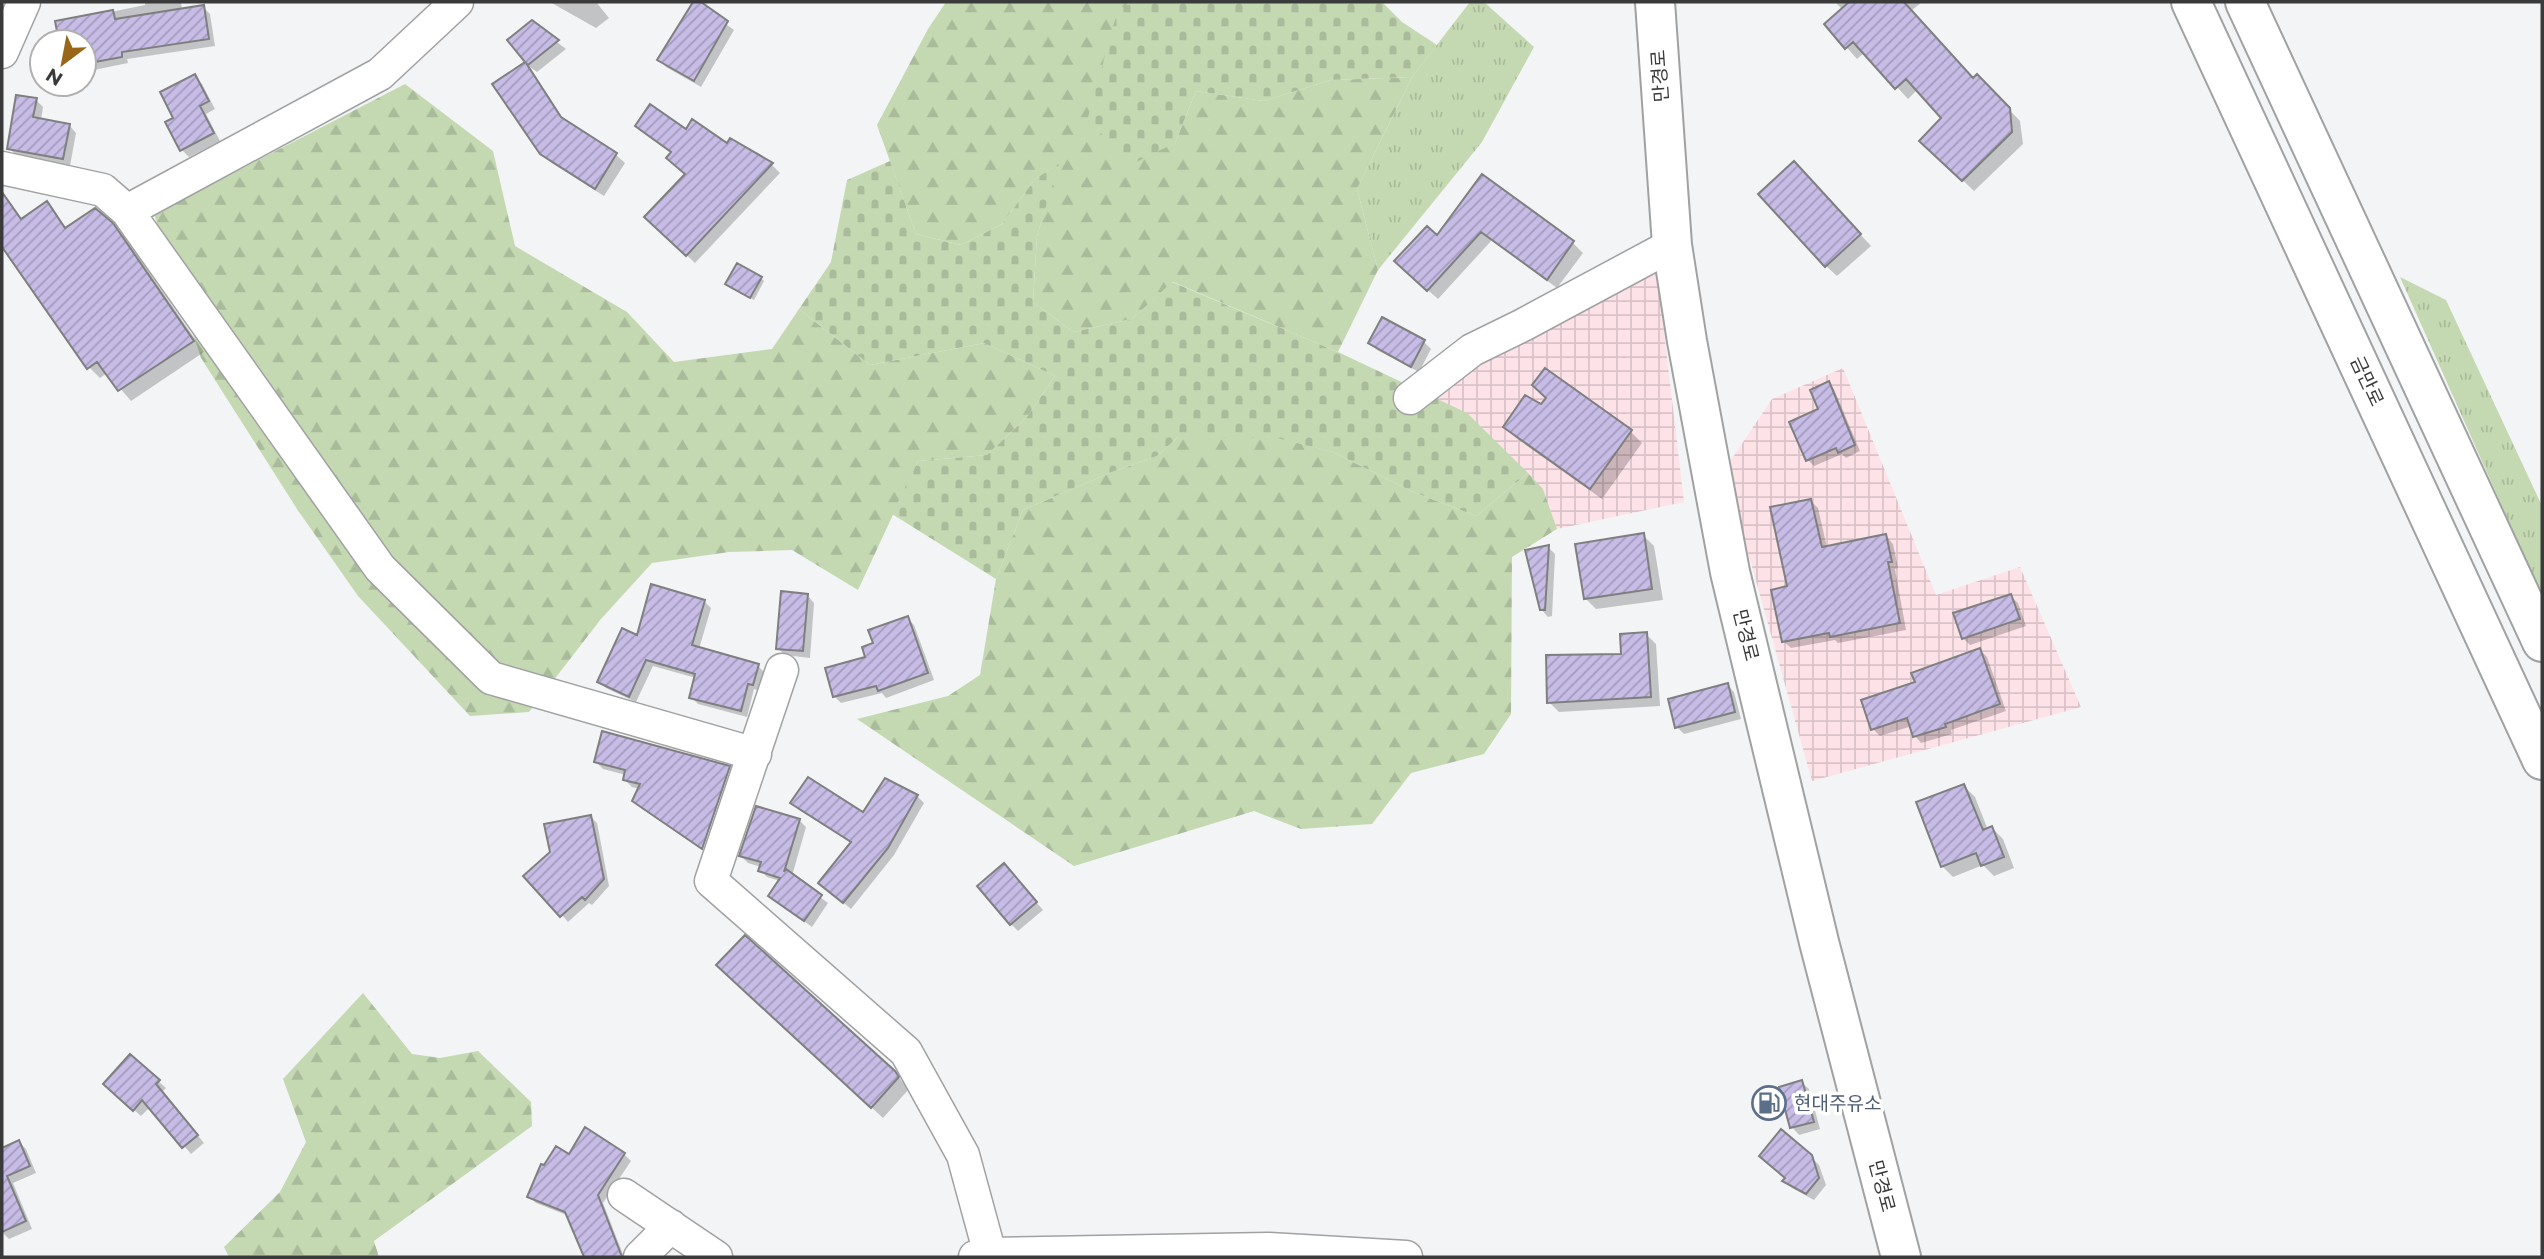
<svg xmlns="http://www.w3.org/2000/svg" width="2544" height="1259" font-family="Montserrat,'Noto Sans KR',sans-serif">
<defs>
<pattern id="industrial-grid" width="8" height="8" patternUnits="userSpaceOnUse" patternTransform="scale(1.75)"><rect width="8" height="8" fill="#fde2e8"/><path d="M0 4h8M4 0v8" fill="none" stroke="#dac3c8"/></pattern>
<pattern id="grass-tufts" width="24" height="20" patternUnits="userSpaceOnUse" patternTransform="scale(1.75)"><rect width="24" height="20" fill="#c4d9b2"/><path d="M3 7l-1-3M5 7V3M7 7l1-3M15 17l-1-3M17 17v-4M19 17l1-3" fill="none" stroke="#a9bb9a"/></pattern>
<pattern id="forest-firs" width="22" height="20" patternUnits="userSpaceOnUse" patternTransform="scale(1.75)"><rect width="22" height="20" fill="#c4d9b2"/><path d="M5 1l3.5 6h-7zM16 11l3.5 6h-7z" fill="#a9bb9a"/></pattern>
<pattern id="cemetery-stones" width="16" height="16" patternUnits="userSpaceOnUse" patternTransform="scale(1.75)"><rect width="16" height="16" fill="#c4d9b2"/><path d="M2 7V4a2 2 0 0 1 4 0v3zM10 15v-3a2 2 0 0 1 4 0v3z" fill="#a9bb9a"/></pattern>
<pattern id="building-hatch" width="6" height="6" patternUnits="userSpaceOnUse" patternTransform="scale(1.75)"><rect width="6" height="6" fill="#c7bce6"/><path d="M-1 1l2-2M0 6l6-6M5 7l2-2" fill="none" stroke="#a39abc"/></pattern>
</defs>
<rect width="100%" height="100%" fill="#f3f4f5"/>
<path fill="url(#industrial-grid)" d="M1654,246L1684,502L1557,529L1543,489L1403,386Z
M1843,368L1936,595L2020,567L2081,707L1812,781L1737,513L1731,460L1772,399Z"/>
<path fill="url(#grass-tufts)" d="M1470,2H1484L1534,47L1482,142L1378,270L1357,189L1412,77Z
M2400,277L2446,300L2542,506V596Z"/>
<path fill="url(#forest-firs)" d="M946,2H1136L1118,10L1175,143L1196,91L1264,101L1331,80L1412,77L1357,189L1378,270L1338,352L1173,282L1132,319L1073,332L1033,302L1037,236L1058,165L1035,179L1002,224L961,245L916,234L877,125L928,29Z
M405,84L493,151L515,246L627,312L674,362L772,349L799,309L870,365L984,343L1055,376L1027,417L987,455L918,461L858,590L792,550L729,552L652,563L601,619L529,712L470,716L358,596L297,509L201,358L154,214Z
M1264,434L1333,452L1411,491L1476,516L1528,473L1543,489L1557,529L1512,557L1511,714L1484,754L1411,773L1372,824L1301,829L1254,811L1074,866L857,719L948,696L980,675L996,579L1023,510L1112,472L1157,456L1178,437Z
M363,993L412,1054L440,1058L478,1051L531,1102L532,1126L374,1241L379,1257H229L224,1247L280,1192L306,1142L283,1079Z"/>
<path fill="url(#cemetery-stones)" d="M1136,2H1382L1402,22L1437,45L1412,77L1331,80L1264,101L1196,91L1175,143L1128,166L1088,117L1118,9Z
M890,161L916,234L961,245L1002,224L1035,179L1059,164L1037,236L1033,302L1073,332L1132,319L1172,282L1338,352L1467,413L1528,473L1476,516L1411,491L1333,452L1277,438L1178,437L1157,456L1112,472L1023,510L996,579L892,514L918,461L987,455L1027,417L1055,376L984,343L870,365L799,309L831,262L847,180Z"/>
<path fill="#0003" d="M145,2H181L182,10L203,7L210,14L215,46L127,59L128,63L84,72V42H61L57,23L145,5Z
M550,2H596L609,18L596,28Z
M695,2L734,30L701,87L666,67L659,59Z
M1835,2H1922L1911,11L1974,80L1977,76L2020,121L2023,144L1974,191L1922,141L1943,118L1918,89L1908,99L1865,52L1857,59L1826,24L1843,10Z
M532,23L566,49L537,72L530,67L565,122L616,155L625,163L604,196L550,162L541,153L495,85L528,63Z
M194,77L202,84L215,109L206,114L220,141L189,157L182,150L176,119Z
M36,100L43,107L41,120L69,125L76,133L70,166L16,155L9,148Z
M646,134L728,145L731,140L772,165L780,173L695,263L647,217L687,175L672,153Z
M1805,174L1871,246L1837,276L1826,266Z
M1482,177L1573,243L1583,253L1557,288L1492,240L1438,299L1406,271L1438,238Z
M46,203L67,229L112,224L124,236L204,352L131,401L107,373L100,378L89,367L2,244V220L14,211L22,220Z
M761,278L764,281L754,300L730,287Z
M1383,319L1424,342L1431,349L1419,372L1377,350L1370,342Z
M1545,370L1631,432L1642,443L1602,499L1516,438L1505,427L1542,407L1548,398Z
M1828,383L1834,389L1860,451L1846,458L1842,454L1814,466L1808,460Z
M1811,501L1818,508L1827,548L1886,536L1893,544L1898,568L1895,569L1906,630L1838,643L1835,640L1791,648L1783,641L1789,588Z
M1643,535L1654,546L1663,600L1596,609L1585,598Z
M1548,547L1555,554L1552,616L1548,617L1541,609Z
M807,595L814,603L810,658L785,655L778,648Z
M2010,596L2018,603L2026,626L1970,645L1963,638Z
M704,601L711,608L699,649L758,666L765,673L760,691L754,689L747,717L698,704L691,697L696,678L653,666L636,702L606,688L599,681L638,637Z
M907,618L914,625L934,680L886,698L882,693L841,703L834,696L868,659L876,644Z
M1646,634L1656,644L1660,706L1559,712L1549,702L1623,655Z
M1980,650L1987,657L2006,711L1951,730L1952,734L1921,743L1915,736L1912,726L1880,736L1873,729L1864,701L1917,683Z
M1727,685L1734,692L1741,719L1684,734L1677,727Z
M596,762L729,768L737,775L710,855L704,850L731,770H727L701,848L641,808L634,801L640,789L632,787L625,780L626,775L603,769Z
M1964,786L1975,797L1988,830L1992,828L2003,839L2014,868L1994,876L1983,865L1953,877L1942,866Z
M917,796L924,803L894,855L851,909L828,890L852,843L799,810L792,803L864,814Z
M591,817L597,823L609,886L592,905L589,903L568,922L562,915Z
M799,820L806,827L792,876L828,903L812,927L770,896L780,881L767,877L760,870L761,867L748,863L741,856Z
M1011,873L1043,910L1018,931L1011,924Z
M730,976L894,1072L909,1089L883,1118Z
M158,1081L166,1088L162,1092L204,1143L191,1154L150,1107L141,1116L112,1091Z
M1801,1082L1809,1089L1820,1129L1799,1135L1792,1127Z
M19,1142L26,1149L36,1173L13,1183L32,1229L9,1239L2,1232V1149Z
M624,1154L631,1161L603,1203L624,1257H586L569,1216L536,1203L529,1196L569,1156Z
M1811,1157L1819,1165L1826,1185L1814,1200L1792,1188L1785,1181Z"/>
<path fill="url(#building-hatch)" stroke="#7f7f80" stroke-width="2" d="M693,2H701L728,21L694,81L657,60Z
M1849,2H1904L1973,78L1977,74L2010,108L2012,132L1962,181L1919,141L1941,118L1906,79L1895,89L1853,42L1845,49L1824,24Z
M204,5L209,39L122,52V57L84,64V42H59L55,21L113,10L115,19Z
M532,20L559,40L528,65L526,63L561,117L617,153L595,189L540,154L492,84L525,62L507,40Z
M195,74L209,101L200,106L214,133L180,151L165,122L173,118L160,92Z
M16,95L37,98L33,117L70,124L63,159L7,149Z
M650,104L686,129L692,119L727,143L730,138L773,163L686,256L644,217L685,174L666,158L671,152L635,126Z
M1794,161L1861,234L1825,267L1758,194Z
M1482,174L1574,241L1547,280L1481,232L1427,291L1394,261L1427,226L1437,235Z
M2,192L21,219L47,201L65,228L95,208L113,223L194,341L118,391L97,362L87,369L2,247Z
M737,263L762,277L750,298L725,284Z
M1382,317L1425,340L1411,367L1368,343Z
M1545,368L1632,430L1590,489L1503,427L1525,395L1541,404L1546,398L1532,385Z
M1829,381L1855,445L1838,453L1836,448L1806,461L1789,422L1818,409L1810,390Z
M1811,499L1822,547L1886,534L1892,562H1888L1900,623L1830,637L1829,633L1782,642L1771,590L1787,586L1770,507Z
M1644,533L1652,589L1584,599L1575,544Z
M1549,545L1545,610H1540L1525,550Z
M651,584L705,600L692,645L759,664L753,685L748,684L741,711L689,698L695,674L646,660L629,697L597,682L622,628L637,635Z
M781,591L808,594L803,651L776,649Z
M2011,594L2020,619L1962,639L1953,613Z
M908,616L928,673L878,691L876,686L833,697L825,668L865,657L862,647L873,643L868,630Z
M1647,632L1651,697L1547,703L1546,655L1621,654L1620,634Z
M1980,648L2000,704L1945,724L1946,727L1913,737L1907,718L1871,730L1861,700L1915,682L1911,673Z
M1728,683L1735,712L1675,728L1668,699Z
M602,731L730,766L702,849L632,801L640,784L623,780L625,770L594,762Z
M808,777L863,812L885,778L918,795L888,848L843,903L818,883L851,842L790,803Z
M1964,784L1983,830L1992,826L2004,857L1981,866L1976,853L1941,867L1916,802Z
M756,806L800,819L784,872L786,869L822,895L804,921L768,896L780,878L758,871L761,862L739,856Z
M591,815L604,879L585,900L582,897L560,917L523,876L550,852L544,824Z
M1004,863L1037,902L1010,925L977,886Z
M745,935L895,1071L899,1077L871,1108L716,965Z
M130,1054L160,1080L156,1084L198,1135L182,1148L142,1100L133,1111L103,1084Z
M1802,1080L1814,1122L1790,1128L1779,1087Z
M585,1127L625,1153L598,1195L622,1257H584L565,1212L527,1197L541,1164L544,1165L556,1146L569,1154Z
M1781,1129L1812,1155L1819,1178L1806,1194L1782,1181L1785,1178L1759,1156Z
M19,1140L30,1166L7,1176L26,1221L2,1232V1148Z"/>
<g fill="none" stroke-linecap="round" stroke-linejoin="round">
<g stroke="#a0a1a2" stroke-width="35">
<path id="minor" d="M2,52L24,2
M2,168L103,190L127,211L380,74L457,2
M127,211L380,568L491,678L755,754
M1410,398L1472,350L1523,325L1672,245
M782,670L711,881L906,1052L963,1155L990,1254L988,1257
M624,1195L716,1257
M640,1257L671,1226
M975,1257L990,1254L1268,1249L1406,1257"/>
</g>
<g stroke="#a0a1a2" stroke-width="42">
<path id="tertiary" d="M1655,2L1672,245L1687,341L1730,572L1819,942L1901,1257"/>
</g>
<g stroke="#a0a1a2" stroke-width="42">
<path id="trunk" d="M2191,2L2542,760
M2245,2L2542,642"/>
</g>
<use href="#minor" stroke="#fff" stroke-width="32"/>
<use href="#tertiary" stroke="#fff" stroke-width="38"/>
<use href="#trunk" stroke="#fff" stroke-width="38"/>
</g>
<defs>
<g id="fuel-ring" transform="scale(1.75)"><circle r="9.5" fill="#fff" stroke="#5c6f8a" stroke-width="1.5"/><path d="M-5.5-6h7V0h2V4h1.3V-2.5L3-4.5l.8-.8L6-3V5H2.5V1h-1V6h-7ZM-4.2-4.7v3.2H.2V-4.7Z" fill="#5c6f8a"/></g>
</defs>
<g fill-rule="evenodd">
<use href="#fuel-ring" x="1769" y="1103"/>
</g>
<g text-anchor="middle" dominant-baseline="central" stroke-width="7" stroke-linejoin="round" paint-order="stroke">
<g font-size="19" fill="#3a3a3b" stroke="#fff">
<text transform="translate(1660 76) rotate(-94)">만경로</text>
<text transform="translate(2367 381) rotate(65)">금만로</text>
<text transform="translate(1746 635) rotate(76)">만경로</text>
<text transform="translate(1882 1186) rotate(75)">만경로</text>
</g>
<g font-size="19" fill="#4e5e75" stroke="#fff" text-anchor="start">
<text x="1794" y="1103">현대주유소</text>
</g>
</g>
<rect width="2544" height="1259" fill="none" stroke="#3a3a3b" stroke-width="7"/>
<g transform="translate(63 63) rotate(212)"><circle r="33" fill="#ffffff" stroke="#b0b0b1" stroke-width="2"/>
<path d="M0-5L12 26L0 18L-12 26Z" fill="#986719"/>
<text y="-10" font-size="19" font-weight="bold" text-anchor="middle" fill="#3a3a3b">N</text>
</g>
</svg>
